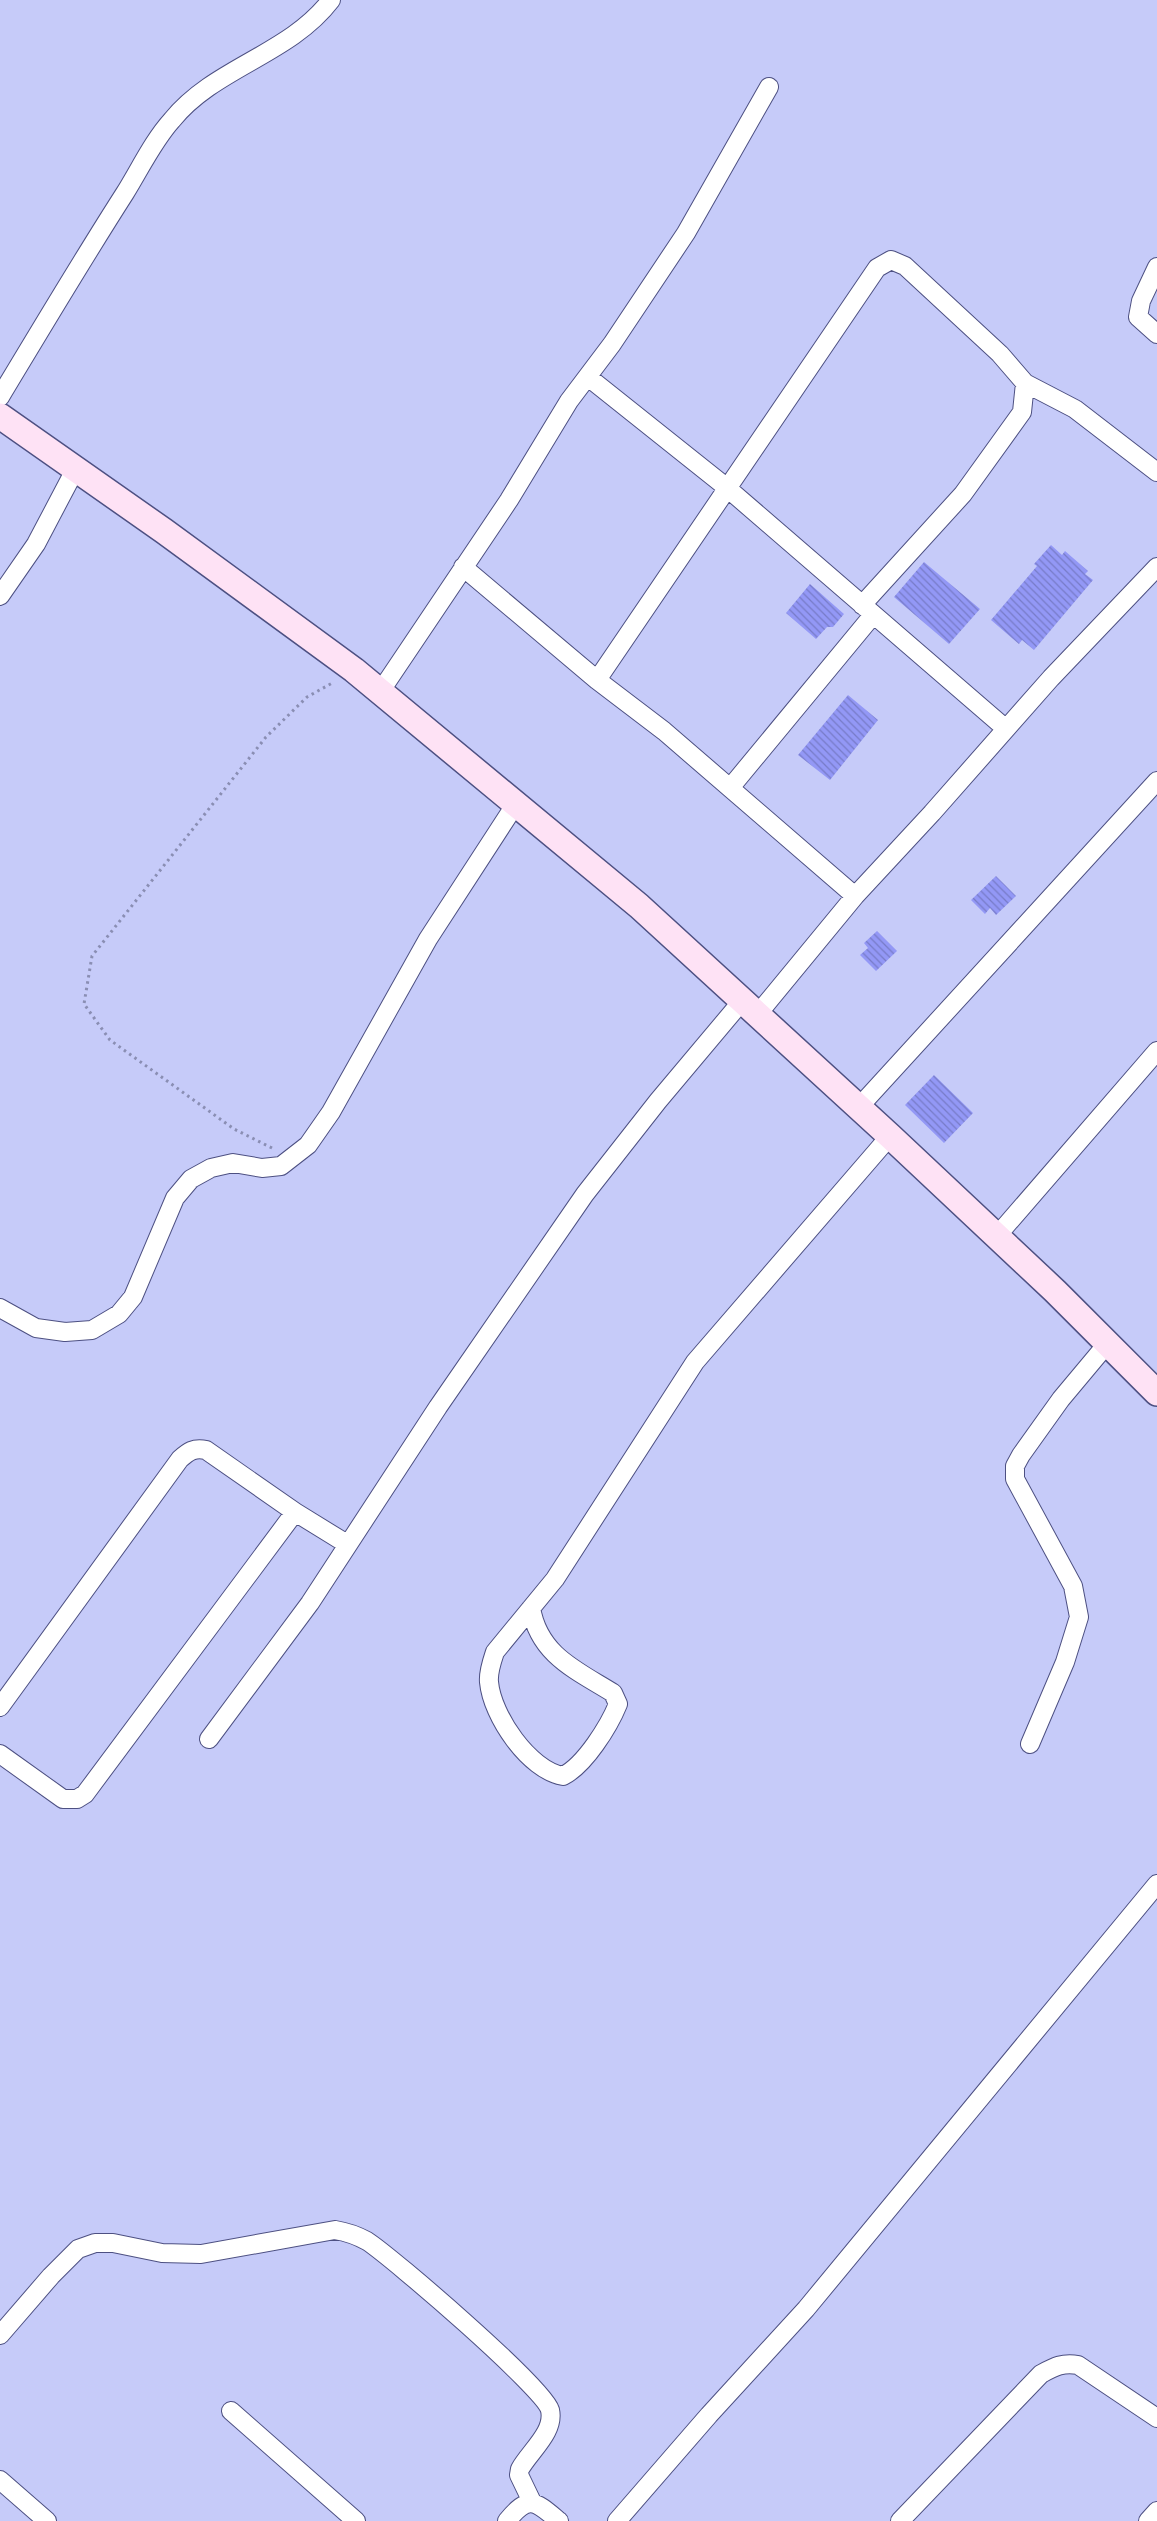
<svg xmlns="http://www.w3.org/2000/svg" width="1157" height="2521" font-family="'Titillium Web',sans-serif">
<defs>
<pattern id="building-back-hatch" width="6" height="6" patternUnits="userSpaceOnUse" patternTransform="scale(1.25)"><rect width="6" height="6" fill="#9398f6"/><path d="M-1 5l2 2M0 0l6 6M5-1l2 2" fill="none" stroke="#777bc7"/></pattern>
</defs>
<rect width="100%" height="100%" fill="#c6cbf9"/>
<path fill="url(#building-back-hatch)" d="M1051,545L1062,555L1065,551L1088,571L1085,574L1093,580L1034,650L1022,640L1019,644L991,620L1037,566L1034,564Z
M924,562L980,609L949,644L894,597Z
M810,584L844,614L833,627H827L816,639L786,613Z
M848,695L878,720L830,780L798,755Z
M996,876L1016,896L996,915L990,908L985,914L971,900Z
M877,931L897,951L876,971L860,955L868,948L864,943Z
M934,1075L973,1113L944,1143L905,1105Z"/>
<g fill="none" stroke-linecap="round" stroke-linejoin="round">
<g stroke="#4d5082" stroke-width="20">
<path id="minor" d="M1157,267L1141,301L1138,317L1157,334
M588,377L726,487L1005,728
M1025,383L1075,409L1157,472
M0,397C41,329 82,260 125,193C140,169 153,141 172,120C215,67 289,55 331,0
M463,567L597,680L664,731L855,896
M0,596L36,544L76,468
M597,680L877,268L891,260L905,266L1000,354L1025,383L1022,412L963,494L862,605
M380,692L509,500L569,401L612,344L686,233L769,87
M730,788L873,615
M757,1015L855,896L932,813L1051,678L1157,567
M859,1107L1157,781
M996,1237L1157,1051
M0,1308L36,1328L65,1332L92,1330L119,1314L133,1297L175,1198L191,1179L211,1168L233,1163L262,1168L281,1166L308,1145L331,1112L428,939L517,802
M295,1512L347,1544
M531,1608C539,1655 576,1670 613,1693L618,1704C609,1726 585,1765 563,1776C529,1770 492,1716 489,1682C488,1672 492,1661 495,1652L555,1579L695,1362L890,1136
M0,1707L180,1459C188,1452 194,1447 206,1450L295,1512L85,1794L77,1799H63L0,1754
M209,1739L310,1603L438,1407L585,1194L658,1101L742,1001
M1030,1744L1065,1662L1079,1617L1073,1586L1015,1479V1466L1021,1455L1061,1399L1107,1344
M0,2335L51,2276L78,2249L95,2243H113L162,2253L201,2254L335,2230C347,2232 356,2235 367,2241C393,2258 544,2388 550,2410C555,2432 530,2451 520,2469L519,2475L532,2502
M231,2411L356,2521
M0,2480L47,2521
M507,2521C529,2494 535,2501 559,2521
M617,2521L709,2415L806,2309L1157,1884
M900,2521L1041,2374C1054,2367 1063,2362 1078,2365L1157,2418
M1148,2521L1157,2511"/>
</g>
<g stroke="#4d5082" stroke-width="28">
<path id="secondary" d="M0,416L164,531L354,670L639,906L890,1136L1055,1291L1157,1393"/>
</g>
<path stroke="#8a8eb3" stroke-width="3" stroke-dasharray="2.5 4" stroke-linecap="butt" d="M272,1148L234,1129L110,1040L84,1004L92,956L266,737L307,697L334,682"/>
<use href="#minor" stroke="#fff" stroke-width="18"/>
<use href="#secondary" stroke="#fee2f5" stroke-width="25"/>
</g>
</svg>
